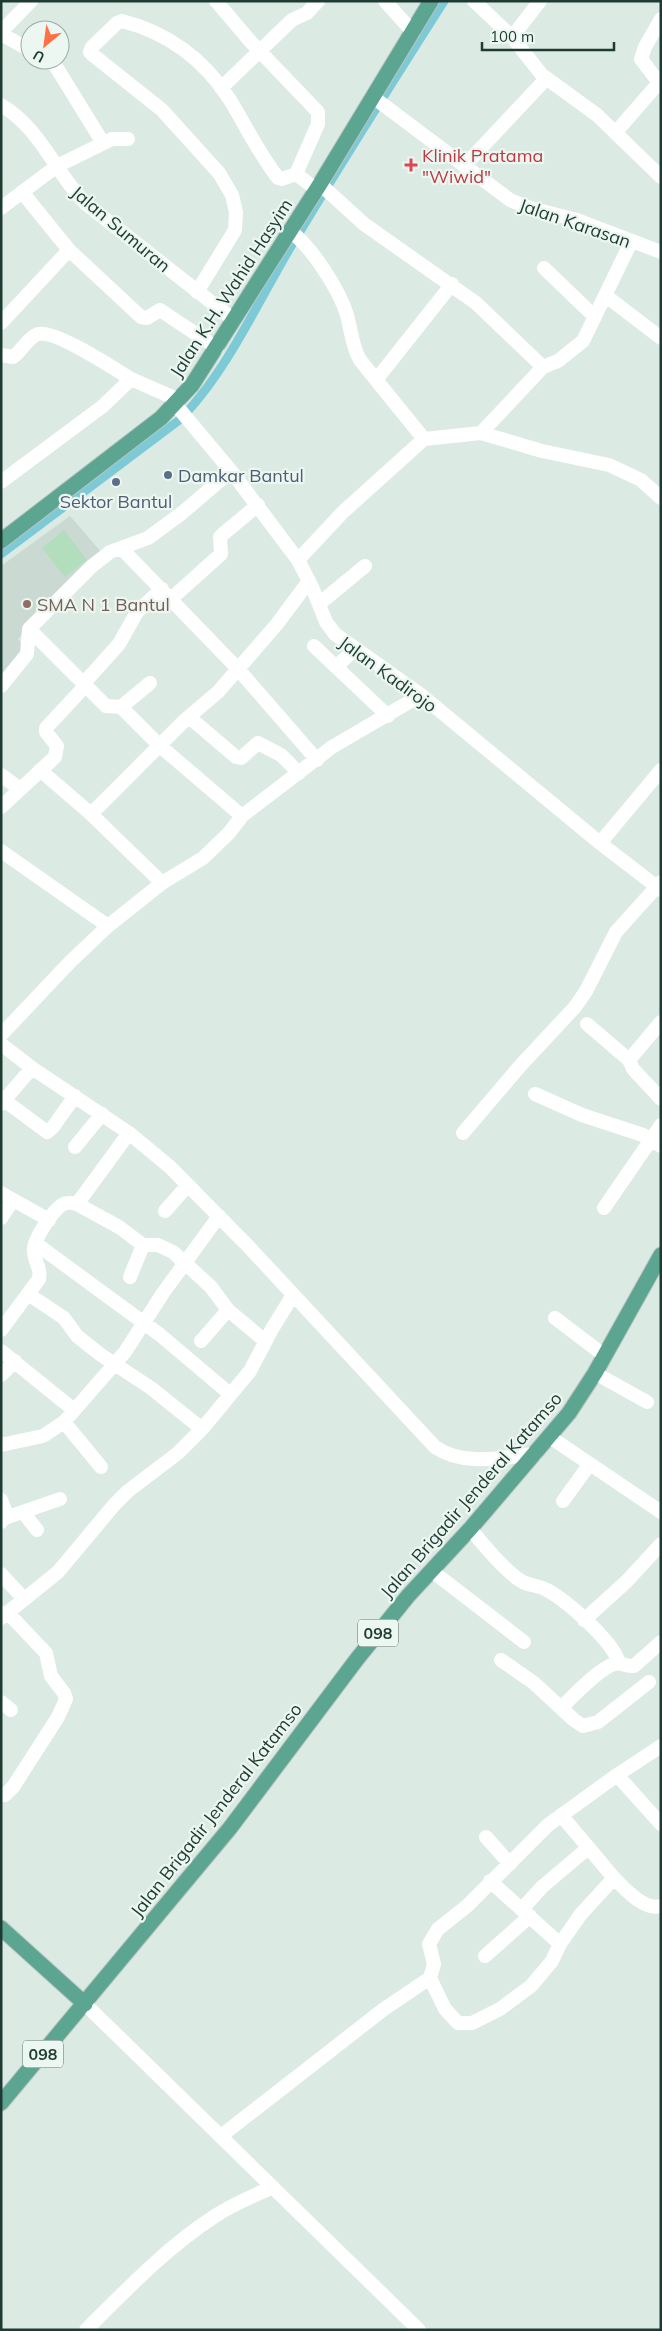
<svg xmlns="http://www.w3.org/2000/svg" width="662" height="2331" font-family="Mulish,sans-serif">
<rect width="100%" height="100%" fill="#dceae4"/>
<path fill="#cadad3" d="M70,516L102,553L18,639L26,649L1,682V566Z"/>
<path fill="#b2debd" d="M64,530L87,560L65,577L42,548Z"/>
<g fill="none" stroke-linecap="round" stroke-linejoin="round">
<path stroke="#7dcad6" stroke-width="9" d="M1,554L178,421C225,376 259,299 293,243C342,161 393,81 444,1"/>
<g stroke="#bbc4c2" stroke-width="17">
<path id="major" d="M1,541L161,418L192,385L320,184L431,1
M1,1928L85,2004
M1,2103L230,1828L357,1659L408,1596L470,1529L569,1413L595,1373L661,1255"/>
</g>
<path stroke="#fff" stroke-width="14" d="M216,1L250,41L318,112V124L296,174L316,189
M385,1L413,32
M474,1L512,37L542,75L597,115L661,177
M1,32L31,1
M1,34L30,50
M512,37L540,1
M47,60L55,65L103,143
M660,84L641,59L645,47L661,19
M221,88L292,20L307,13L318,1
M373,97L510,200L530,208L577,220L661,252
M1,105C41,129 54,171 85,203L234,320
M616,132L656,86L661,84
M464,166L546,79
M320,184L364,224L476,303L543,367L558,361L583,341L631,242
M22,192L69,250L141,317L147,318L160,310L217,348
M1,208L57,166L112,139H128
M290,231C311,246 339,289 347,315C351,330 352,346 360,360L424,439L343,512L298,560
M544,268L595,317
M197,292L235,230L236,212L232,195L219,173L162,110L93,55L90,52L92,47L117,23L122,21C169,33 204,59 230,100C246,126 259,154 278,178L282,179L296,174
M606,296L661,338
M1,323L69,250
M1,355L13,357C22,351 27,338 38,334C54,329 115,369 131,379L103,406L1,482
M131,379L179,400
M376,380L452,284
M175,404L231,471L298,560L312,587L326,622L335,634L421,695L600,843L661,890
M481,433L543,367
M424,439L481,433L542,451L609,465L641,480L661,498
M121,548L238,669L317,760
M172,598L221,554L220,537L223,534L258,505
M319,604L365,566
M29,629L106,706L121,707L160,746L242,816
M314,646L388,716
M336,667L355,649
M84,683L119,644L137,612L162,589
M1,686L27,654L29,629L92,566L110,552L148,538L182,513L231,471
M121,707L150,683
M189,717L236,757L241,758L258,743L281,755L299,773
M40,770L91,814L162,883
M1,775L20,789
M1,807L55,757L57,746L46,732V728L86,685
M91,814L185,720L218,692L277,624L309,581
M600,843L661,770
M1,851L108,926
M661,1022L629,1060L633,1069L661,1099
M587,1024L629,1060
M1,1035L70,962L108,926L162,883L203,858L229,833L242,816L332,747L421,695
M1,1044L32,1068L129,1133L170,1167L248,1246L435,1447C464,1467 503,1457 535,1454
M535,1094L582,1115L643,1135L661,1146
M4,1100L47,1132L53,1127L75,1096
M1,1104L32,1068
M463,1133L520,1066L575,1007L586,991L616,932L661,882
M75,1147L102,1114
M1,1193L49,1220
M77,1204L129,1133
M604,1208L661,1125
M165,1211L188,1185
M1,1218L13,1200
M35,1243L159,1334L230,1394
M130,1277L143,1245
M28,1294L64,1318L77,1336L101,1355L151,1388L202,1429
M555,1318L605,1356
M1,1330L39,1279C42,1267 32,1259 34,1248C35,1238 53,1210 62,1205C66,1202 73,1203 77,1204L119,1227L143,1245H158L173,1252L211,1287L228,1310L265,1341
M201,1341L228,1310
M1,1351L74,1410
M595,1373L647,1402
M1,1375L15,1361
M64,1422L101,1467
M550,1437L661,1512
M1,1445L43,1436L64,1422L125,1352L163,1293L219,1216
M1,1500L6,1513L1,1522
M563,1501L589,1465
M23,1512L37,1530
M5,1518L60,1499
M470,1529C486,1547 502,1568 521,1581C529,1586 539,1585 547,1590C567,1601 613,1641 619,1663
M432,1571L524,1642
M1,1574L24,1599
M1,1618L58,1572L114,1505L128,1491L178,1453L202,1429L250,1371L272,1329L293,1295
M584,1620L627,1581L661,1544
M501,1660L534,1683L574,1720L583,1726L598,1722L649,1682
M1,1702L11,1710
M562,1707C573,1696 600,1668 614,1664C621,1662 627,1667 634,1666L661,1642
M617,1775L661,1824
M1,1795H5L13,1787L58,1717L66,1699L64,1693L51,1676L46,1653L7,1612
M561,1815L614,1878
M486,1837L510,1864
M490,1881L560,1944
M522,1909L542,1887L588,1848
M485,1956L530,1916
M430,1978L434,1964L429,1944L438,1929L467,1906L548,1825L617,1775L661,1746
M85,2004L419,2330
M221,2136L384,2009L430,1978L445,2009L458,2023H472L500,2009L531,1986L552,1961L560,1944L581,1914L614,1878C625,1889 644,1911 661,1906
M86,2330C126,2290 167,2247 215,2216C233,2204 253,2196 273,2187"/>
<use href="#major" stroke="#5ca591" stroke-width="15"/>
</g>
<path fill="#e0444e" stroke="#edf7f2" stroke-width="2" d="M408.5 157.5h5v5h5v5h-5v5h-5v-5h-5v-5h5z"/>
<g fill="#5c6f8a" stroke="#edf7f2" stroke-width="2">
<circle cx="168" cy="475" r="5"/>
<circle cx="116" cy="482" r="5"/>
</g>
<circle fill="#8d6e63" stroke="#edf7f2" stroke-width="2" cx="27" cy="604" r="5"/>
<g text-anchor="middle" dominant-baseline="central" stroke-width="4.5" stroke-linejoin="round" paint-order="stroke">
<g fill="#edf7f2" stroke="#5b736c" stroke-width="1">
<rect x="358" y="1619.5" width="40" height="27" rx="4"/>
<rect x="23" y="2040.5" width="40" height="27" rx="4"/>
</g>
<g font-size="16" font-weight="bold" fill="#1d3b32">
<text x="378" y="1633">098</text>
<text x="43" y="2054">098</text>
</g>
<g font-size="18" fill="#be3a42" stroke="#edf7f2" text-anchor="start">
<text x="422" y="155">Klinik Pratama<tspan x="422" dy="21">"Wiwid"</tspan></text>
</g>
<g font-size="18" fill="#1d3b32" stroke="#edf7f2">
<text transform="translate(575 223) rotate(19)">Jalan Karasan</text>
<text transform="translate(121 229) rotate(40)">Jalan Sumuran</text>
<text transform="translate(231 288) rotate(-57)">Jalan K.H. Wahid Hasyim</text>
<text transform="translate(388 674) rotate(36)">Jalan Kadirojo</text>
<text transform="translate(471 1495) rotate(-49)">Jalan Brigadir Jenderal Katamso</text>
<text transform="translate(216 1810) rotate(-52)">Jalan Brigadir Jenderal Katamso</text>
</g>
<g font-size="18" fill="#4e5e75" stroke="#edf7f2" text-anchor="start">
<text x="178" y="475">Damkar Bantul</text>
<text x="116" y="501" text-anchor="middle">Sektor Bantul</text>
</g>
<g font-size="18" fill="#785e54" stroke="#edf7f2" text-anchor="start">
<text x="37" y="604">SMA N 1 Bantul</text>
</g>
</g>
<rect width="662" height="2331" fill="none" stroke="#1d3b32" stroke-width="5"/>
<g transform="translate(45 45) rotate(209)"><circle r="24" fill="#edf7f2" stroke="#9aaca5"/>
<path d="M0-4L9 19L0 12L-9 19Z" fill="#ff7145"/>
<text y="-8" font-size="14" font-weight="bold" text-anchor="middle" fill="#1d3b32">U</text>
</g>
<path d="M482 42v8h132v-8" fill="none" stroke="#1d3b32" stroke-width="2.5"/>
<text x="490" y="42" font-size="15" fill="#1d3b32" stroke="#edf7f2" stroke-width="4" paint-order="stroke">100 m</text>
</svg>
